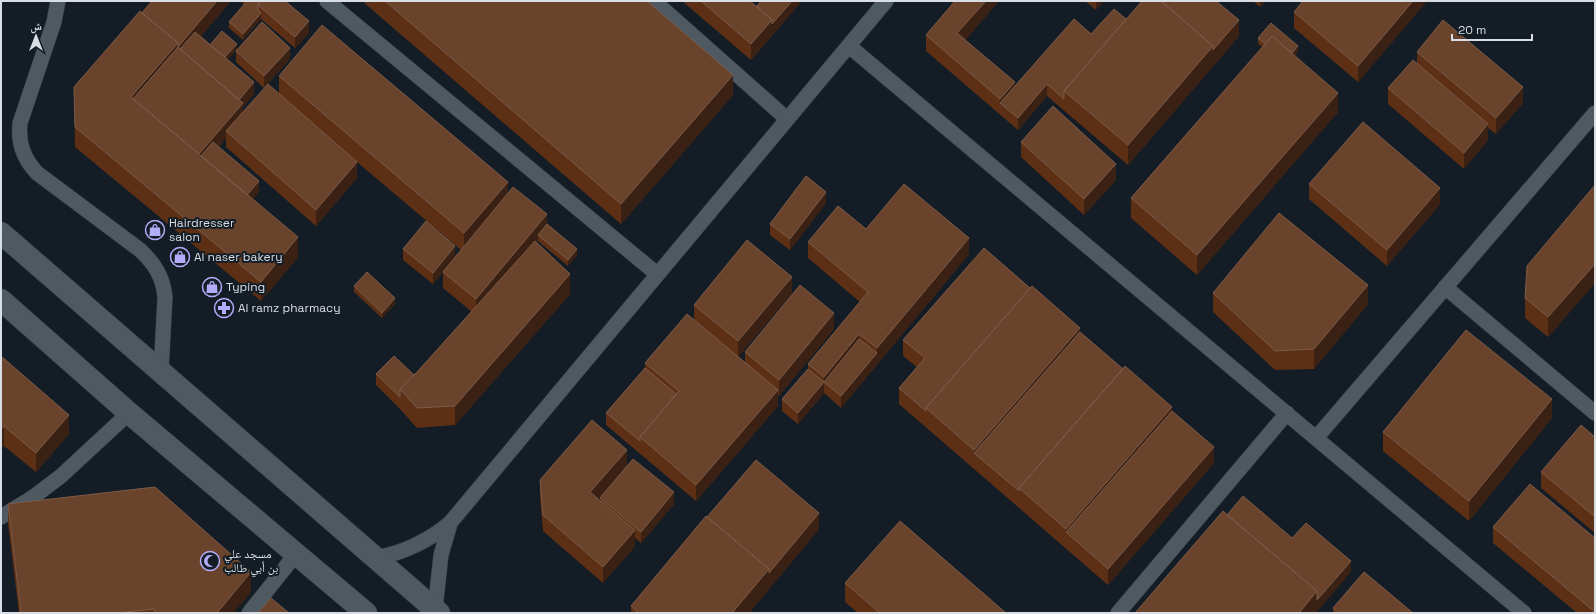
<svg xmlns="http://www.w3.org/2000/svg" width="1596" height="614" font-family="'Space Grotesk','Noto Naskh Arabic',sans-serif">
<rect width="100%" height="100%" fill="#141d25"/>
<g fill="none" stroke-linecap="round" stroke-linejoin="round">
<g stroke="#31363d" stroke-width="16">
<path id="lane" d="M58,1L54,22L20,123C18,143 23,158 37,173L140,250C155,264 163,277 165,297L161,372
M327,1L657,274
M654,1L787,119
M849,46L1524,613
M1445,287L1595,413
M1316,438L1595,113
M1,517L32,498L61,476L129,413
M375,558C404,553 427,542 450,523L886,1
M435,610L441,555L450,524
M249,613L296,554
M1118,613L1287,413"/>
</g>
<g stroke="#31363d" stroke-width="23">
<path id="secondary" d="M1,233L439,613
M1,300L129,413L366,613"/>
</g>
<use href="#lane" stroke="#4e5962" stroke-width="15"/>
<use href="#secondary" stroke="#4e5962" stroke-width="22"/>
</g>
<path fill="#5d3016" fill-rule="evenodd" d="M152,1H231L201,36L228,60L254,94L243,107V112L279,94V76L508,193L547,224L577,255L568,266L538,241L536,243L570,294L455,425L417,428L400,409L376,385V374L414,375L472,312L443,288V272L433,284L403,260V249L455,256L461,250L357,162V178L316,226L226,147V138L219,147L259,192L252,199L298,257L261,301L75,147L74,87Z
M240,1H285L309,33L295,48L261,19L243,40L229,28V22L244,4Z
M362,1H647L733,95L621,224Z
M682,1H750L757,6L800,1V3L751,60Z
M955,1H999L965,40L1015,87L1091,34L1126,19L1239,36L1128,165L1047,96L1018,130L926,51V35Z
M1085,1H1104L1096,10Z
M1253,1H1266L1260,7Z
M1427,1L1358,82L1294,28V12Z
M1258,38L1298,52L1295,55L1338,112L1197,275L1131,218V198L1262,47L1258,43Z
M236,51L290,59L264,88L236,62Z
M1417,52L1523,103L1496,134L1488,128V140L1464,169L1388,104V88L1417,64Z
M1021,142L1116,180L1084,215L1021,157Z
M1309,184L1440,204L1387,266L1309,199Z
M1595,185V283L1548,337L1525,318V298Z
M826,203L790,250L770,235V224Z
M866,229L969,254L841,408L824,393L798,424L782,411V399L808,369V364L860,302L808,258V242Z
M354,286L395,304L382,318L354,292Z
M792,293L738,357L745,363V352L834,329L779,396L778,394V406L696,501L606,425V413L645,368V363L694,319V305Z
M1213,293L1368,304L1314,369L1275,370L1213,312Z
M1080,332L1172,411L1214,463L1108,585L899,404V388L917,367L903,356V340Z
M1,356L69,434L36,472L4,446Z
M1552,418L1469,521L1383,451V432Z
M1595,437V533L1541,488V472Z
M627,466L674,504L641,543L635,538V546L603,583L543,531L540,496V480ZM619,475L600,498V500L598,499Z
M8,504L251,592L233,613H19L8,524Z
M707,517L819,529L749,613H631V606Z
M1493,527L1595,538V613H1577L1493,543Z
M845,583L1006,613H858L845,602Z
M1333,608L1413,613H1333Z"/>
<path fill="#3a2113" d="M217,1H231L139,108L131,97L178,43Z
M792,1H800V3L772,35V24Z
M986,1H999L957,49V33Z
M1096,1H1104L1096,10Z
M1260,1H1266L1260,7Z
M1413,1H1427L1358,82V66Z
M261,13V19L243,40V34Z
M772,20V35L751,60V44Z
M1239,20V36L1128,165V145L1213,46Z
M309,21V33L295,48V37Z
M237,44V50L222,66V61Z
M1298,46V52L1285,66V61Z
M290,48V59L264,88V76Z
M733,75V95L621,224V204Z
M254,82V94L243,107V119L226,131V138L206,161L196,157L237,102Z
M1015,82V98L1000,103V99Z
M1047,84V96L1018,130V118Z
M1523,87V103L1496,134V118Z
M1338,93V112L1197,275V255Z
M1488,124V140L1464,169V153Z
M357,162V178L316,226V210Z
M1116,164V180L1084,215V199Z
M259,181V192L247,207V195Z
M508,182V202L464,253V233Z
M1440,188V204L1387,266V250Z
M826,192V203L790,250V239Z
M547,214V230L538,235V241L476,315V299Z
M298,237V257L261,301V282Z
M969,238V254L841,408V396L877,353V348Z
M455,246V257L433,284V273Z
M577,249V255L568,266V260Z
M1595,264V283L1548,337V317Z
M570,274V294L455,425V406Z
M792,277V293L738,357V341Z
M1368,285V304L1314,369V349Z
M395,298V304L382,318V313Z
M834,313V329L779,396V380Z
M1080,328V348L974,453V450Z
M859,334V350L824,382V377Z
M824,382V393L798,424V413Z
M778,390V406L696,501V485Z
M1552,399V418L1469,521V501Z
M1172,407V427L1066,532V529Z
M69,415V434L36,472V453Z
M4,426V446L1,450V430Z
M1214,447V463L1108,585V569Z
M627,450V466L590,508V492Z
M674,492V504L641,543V532Z
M819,513V529L749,613H732L769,569Z
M635,530V546L603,583V567Z
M1351,561V572L1316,613H1299L1317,591Z
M251,572V592L233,613H217Z"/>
<path fill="#6a432c" stroke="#7c5b49" d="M152,1H217L178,47V43L142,13Z
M247,1H261L258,5V10L261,13L243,34L229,22Z
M261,1H285L309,21L295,37L258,5Z
M385,1H647L733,75L621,204Z
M701,1H750L772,20L751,44Z
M761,1H792L772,24V20L757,6Z
M955,1H986L957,33L1015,82L1000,99L926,35Z
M1142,1H1161L1213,46L1128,145L1064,91Z
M1161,1H1216L1239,20L1213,50V46Z
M1303,1H1413L1358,66L1294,12Z
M1114,9L1126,19L1064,91V99L1047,84L1018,118L1000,103L1074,19L1091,34Z
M140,11L178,43L131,97L298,237L261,282L75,127L74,87Z
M1443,20L1523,87L1496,118L1417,52Z
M262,22L290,48L264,76L236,51Z
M1271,23L1298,46L1292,53L1272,36L1265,44L1258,38Z
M322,25L508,182L464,233L279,76Z
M222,31L237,44L225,57L210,45Z
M195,32L254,82L239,100L180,49Z
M1272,36L1338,93L1197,255L1131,198Z
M178,47L243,103L199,154L133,99Z
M1413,60L1488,124L1464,153L1388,88Z
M268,84L357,162L316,210L226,131Z
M1053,106L1116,164L1084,199L1021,142Z
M1363,122L1440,188L1387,250L1309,184Z
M213,142L259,181L247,195L201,156Z
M806,176L826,192L790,239L770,224Z
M904,184L969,238L877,348L859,334L824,377L808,364L868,292L808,242L838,206L866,229Z
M1595,185V264L1548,317L1525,298L1527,266Z
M513,187L547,214L476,299L443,272Z
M1279,213L1368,285L1314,349L1275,351L1213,293Z
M426,221L455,246L433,273L403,249Z
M547,224L577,249L568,260L538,235Z
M747,240L792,277L738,341L694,305Z
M535,241L570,274L455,406L417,408L400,389L418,371Z
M984,248L1030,288L926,408V411L899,388L925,358L903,340Z
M367,272L395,298L382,313L354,286Z
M800,285L834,313L779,380L745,352Z
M1032,286L1080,328L974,450L926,408Z
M687,314L778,390L696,485L640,437L679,391L645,363Z
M1466,330L1552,399L1469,501L1383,432Z
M1080,332L1123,369L1019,488V491L974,453Z
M859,339L877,353L841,396L824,382Z
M1,356L69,415L36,453L4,426L1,430Z
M394,356L414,375L400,389V397L376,374Z
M1125,366L1172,407L1066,529L1019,488Z
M645,368L676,394L640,437V441L606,413Z
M808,369L824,382L798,413L782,399Z
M1172,411L1214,447L1108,569L1066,532Z
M592,420L627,450L590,492L635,530L603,567L543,515L540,480Z
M1581,425L1595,437V517L1541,472Z
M633,459L674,492L641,532L600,498Z
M756,460L819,513L769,573V569L707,517Z
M1530,484L1595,538V612L1493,527Z
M155,487L251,572L217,613H155L154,609L116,613H21L8,504Z
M1243,496L1292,538L1306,523L1351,561L1317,600V591L1227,515Z
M1223,511L1317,591L1299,613H1135Z
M706,516L769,569L732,613H639L631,606Z
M900,521L1006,613H880L845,583Z
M1364,572L1413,613H1338L1333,608Z
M271,598L289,613H258Z"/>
<defs>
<g id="shop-ring" transform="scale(1)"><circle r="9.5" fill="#141d25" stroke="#b5acf9" stroke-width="1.5"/><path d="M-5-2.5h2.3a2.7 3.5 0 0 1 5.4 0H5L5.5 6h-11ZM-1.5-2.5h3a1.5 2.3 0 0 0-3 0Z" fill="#b5acf9"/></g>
<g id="pharmacy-ring" transform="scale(1)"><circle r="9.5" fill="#141d25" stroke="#b5acf9" stroke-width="1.5"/><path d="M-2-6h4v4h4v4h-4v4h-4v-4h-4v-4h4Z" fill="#b5acf9"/></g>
<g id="mosque-ring" transform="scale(1)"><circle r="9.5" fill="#141d25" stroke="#b5acf9" stroke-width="1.5"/><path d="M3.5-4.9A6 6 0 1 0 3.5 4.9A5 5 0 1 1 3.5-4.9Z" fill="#b5acf9"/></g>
</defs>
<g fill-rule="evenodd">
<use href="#shop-ring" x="155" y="230"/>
<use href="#shop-ring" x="180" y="257"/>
<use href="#shop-ring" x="212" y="287"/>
<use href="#pharmacy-ring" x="224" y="308"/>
<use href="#mosque-ring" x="210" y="561"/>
</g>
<g text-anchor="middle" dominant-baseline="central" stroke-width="4" stroke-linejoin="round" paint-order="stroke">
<g font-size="12" fill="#d8dee3" stroke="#141d25" text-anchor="start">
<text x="169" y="223">Hairdresser<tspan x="169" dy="14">salon</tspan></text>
<text x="194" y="257">Al naser bakery</text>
<text x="226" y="287">Typing</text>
<text x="238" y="308">Al ramz pharmacy</text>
<text x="224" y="554">مسجد علي<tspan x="224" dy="14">بن أبي طالب</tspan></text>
</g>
</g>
<rect width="1596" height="614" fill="none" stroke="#d8dee3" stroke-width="4"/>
<g transform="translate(36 36)" stroke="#141d25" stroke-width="3" paint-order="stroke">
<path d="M0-3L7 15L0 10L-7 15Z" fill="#d8dee3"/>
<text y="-6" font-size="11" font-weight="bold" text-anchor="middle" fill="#d8dee3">ش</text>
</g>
<path d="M1452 34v6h80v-6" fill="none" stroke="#d8dee3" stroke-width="2"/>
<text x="1458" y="34" font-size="12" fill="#d8dee3" stroke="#141d25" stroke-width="3" paint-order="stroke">20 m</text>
</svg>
